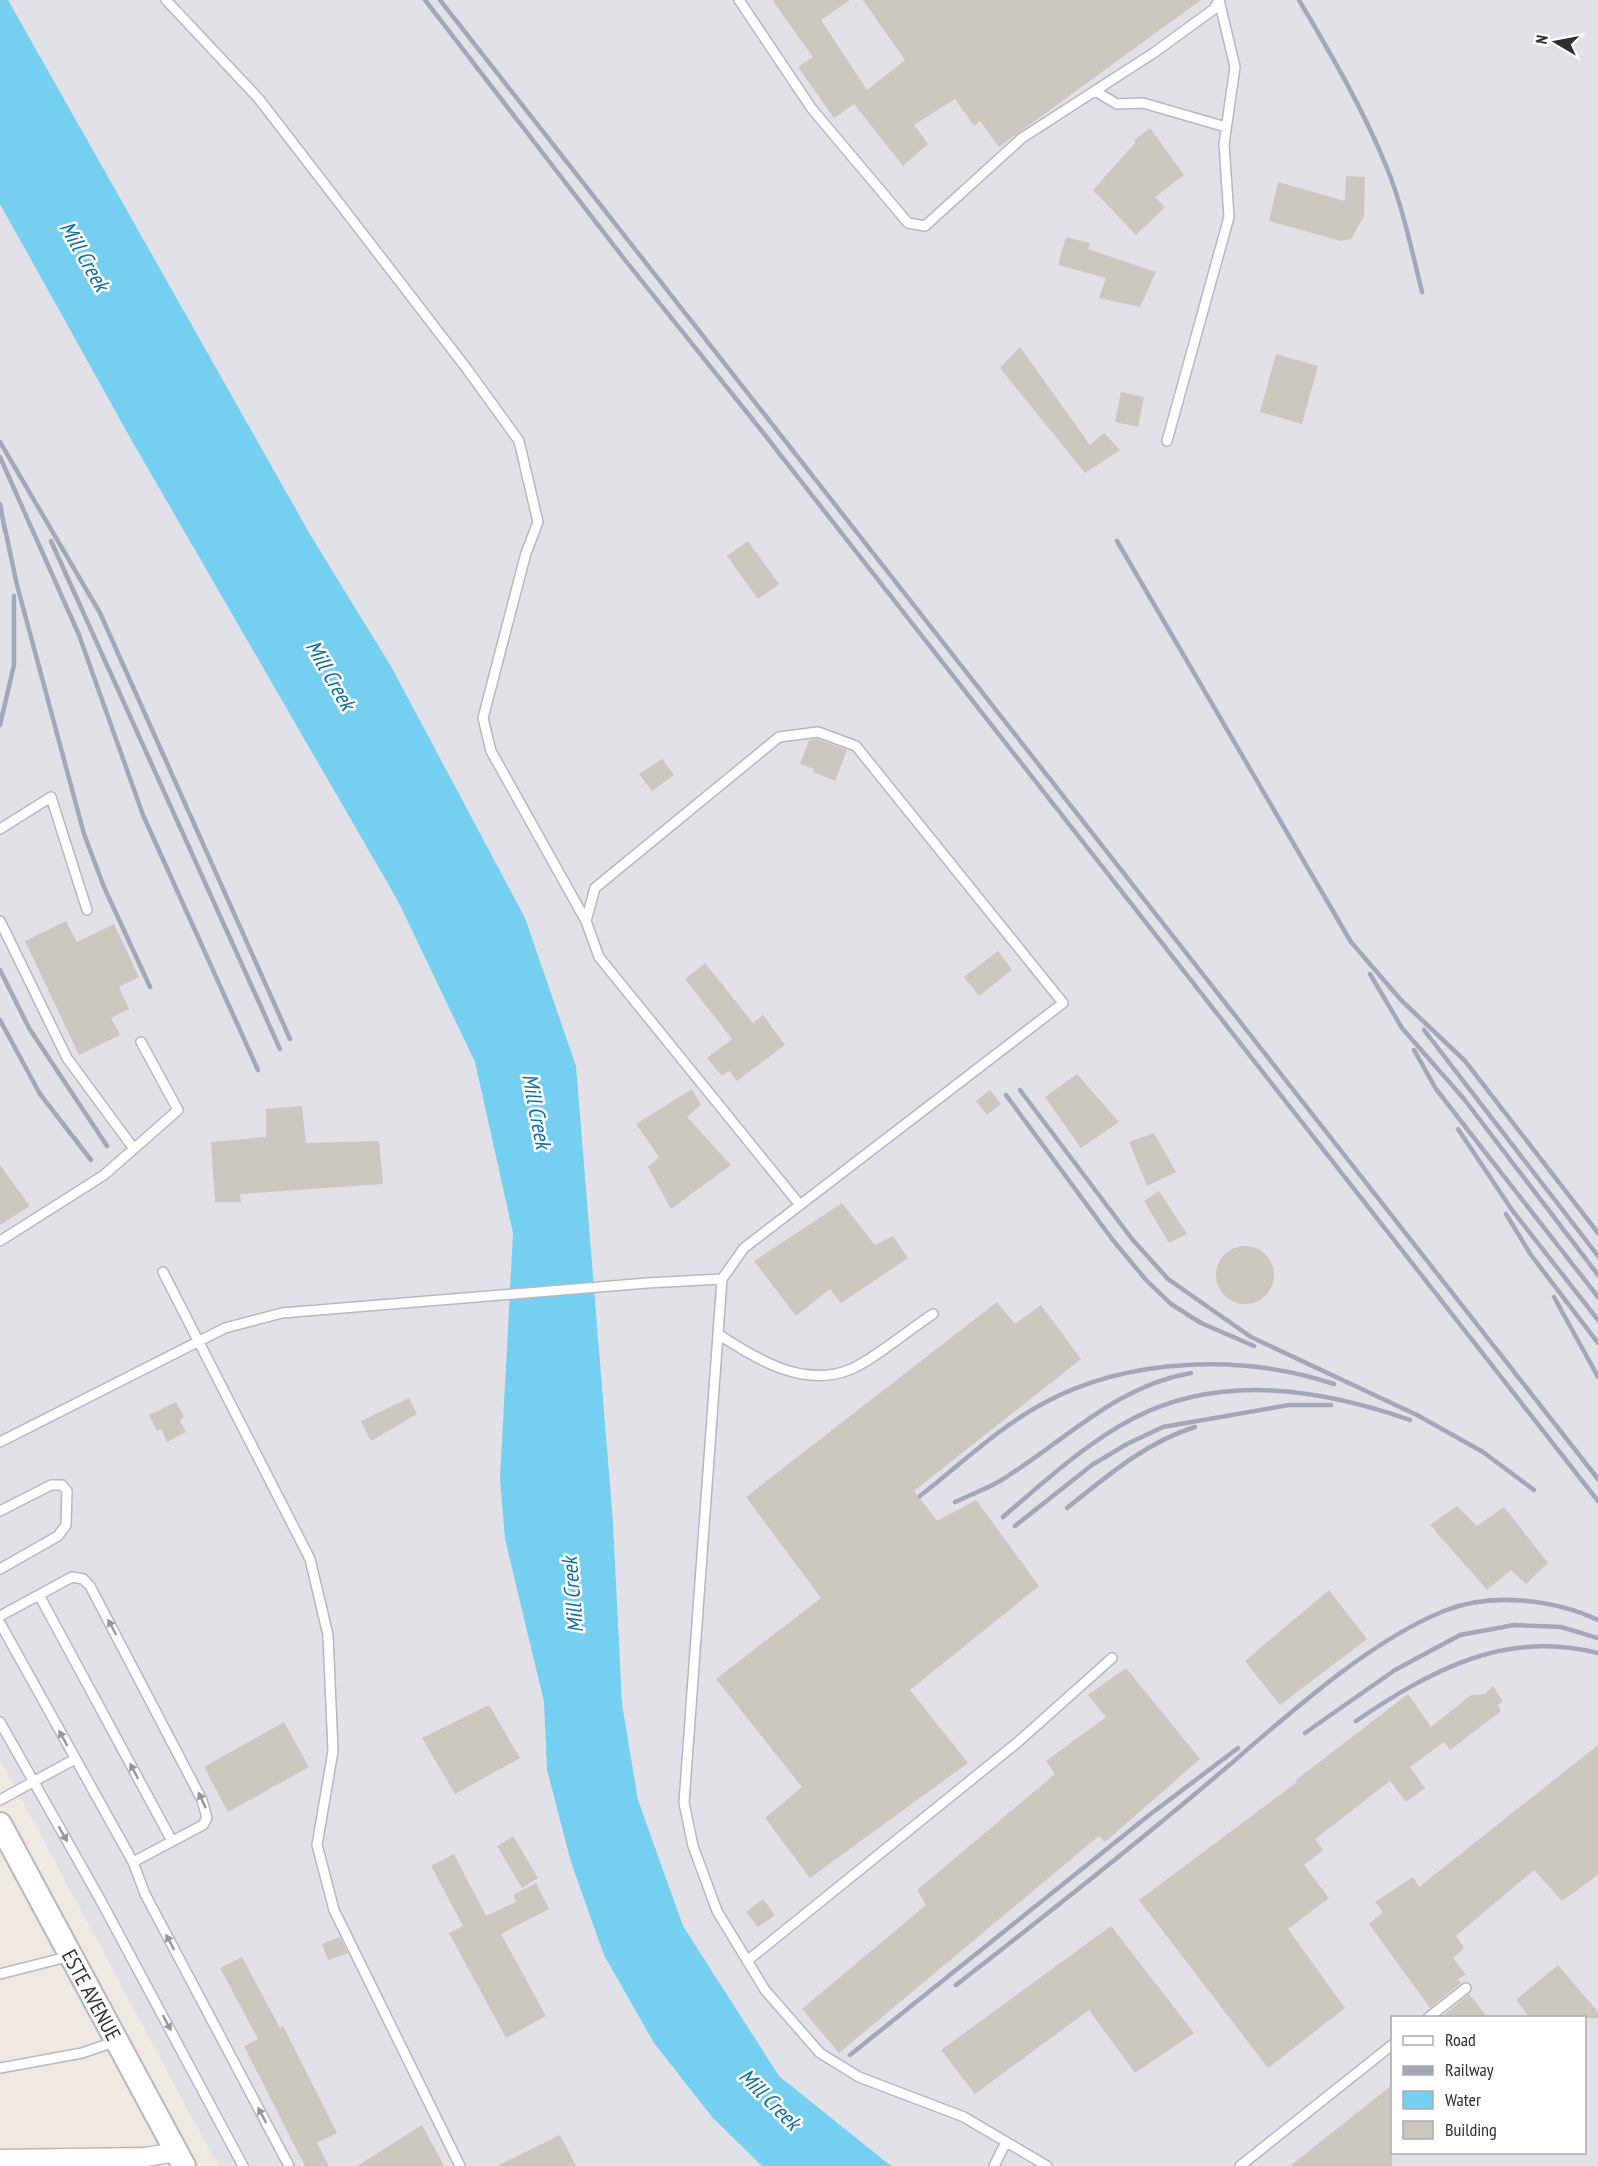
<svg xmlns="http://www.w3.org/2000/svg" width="1598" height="2166" font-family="'PT Sans Narrow',sans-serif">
<rect width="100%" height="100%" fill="#efe9e1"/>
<path fill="#e3e1e8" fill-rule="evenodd" d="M0,0H1598V2166H218L0,1759ZM1392,2018H1584V2152H1392Z"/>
<path fill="#75cff0" d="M0,0H8L311,536L392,668L525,918L576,1066L613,1523L622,1704L638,1800L683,1926L779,2076L891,2166H762L712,2117L654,2043L604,1955L571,1862L547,1770L544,1702L505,1539L500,1479L513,1233L475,1062L398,901L132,441L0,204Z"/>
<path fill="#cbc7bf" d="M772,0H850L821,20L867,90L905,60L863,0H1201L999,147L980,121L974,126L955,99L914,125L928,144L903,166L854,104L834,118L798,67L813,57Z
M1150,128L1184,175L1155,197L1165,207L1136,235L1093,190L1136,142L1134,140Z
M1346,176L1365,177L1364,216L1351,239L1341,241L1269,221L1278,182L1345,201Z
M1066,237L1090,243L1088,249L1156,272L1140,307L1099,298L1106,278L1058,265Z
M1020,347L1090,445L1104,433L1120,450L1085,473L1000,368Z
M1276,354L1318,366L1302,424L1260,412Z
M1121,392L1144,397L1138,427L1115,422Z
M748,541L779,584L758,599L727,556Z
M817,739L847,750L835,781L813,772L814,769L800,764L809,740Z
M662,759L674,775L652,791L639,774Z
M66,921L77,942L114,924L139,977L119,987L129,1009L111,1018L120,1035L79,1055L25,941Z
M998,951L1012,970L979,996L964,977Z
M705,963L753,1023L763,1015L785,1045L737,1081L729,1071L722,1076L707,1058L732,1039L685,979Z
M1077,1074L1119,1122L1081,1148L1045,1097Z
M692,1089L701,1105L687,1117L731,1165L671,1209L648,1167L659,1157L636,1124Z
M990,1090L1001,1104L987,1115L976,1101Z
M302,1106L306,1143L379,1141L383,1184L240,1194L241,1202H215L211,1142L266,1137V1109Z
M1154,1133L1176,1172L1147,1186L1129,1142Z
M0,1165L30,1206L0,1225Z
M1159,1191L1187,1234L1169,1243L1144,1201Z
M842,1203L875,1245L893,1236L908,1258L841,1303L830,1289L796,1316L754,1261Z
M1216 1275a29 29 0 1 1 58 0a29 29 0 1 1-58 0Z
M997,1302L1015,1324L1041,1305L1081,1359L914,1491L937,1521L976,1500L1039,1586L910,1690L968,1763L810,1878L765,1818L802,1787L716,1679L821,1598L746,1497Z
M409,1398L417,1414L371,1441L361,1421Z
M176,1402L184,1417L180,1420L186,1432L167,1442L161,1429L157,1431L149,1415Z
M1457,1506L1477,1526L1504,1507L1548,1563L1526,1584L1511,1570L1487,1590L1430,1525Z
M1329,1590L1367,1639L1280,1705L1245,1661Z
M1126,1668L1200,1759L1105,1842L1099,1836L839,2053L802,2009L926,1905L917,1890L1055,1774L1046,1761L1106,1717L1088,1695Z
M1493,1686L1503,1701L1498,1705L1501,1711L1450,1750L1444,1742L1410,1767L1425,1788L1406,1802L1390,1781L1315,1839L1323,1850L1304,1865L1329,1898L1288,1929L1345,2008L1268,2068L1139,1900L1297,1782L1296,1780L1408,1694L1431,1727L1471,1695L1485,1694Z
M489,1705L520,1758L455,1794L422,1738Z
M284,1722L309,1767L228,1812L204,1767Z
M1598,1745V1875L1562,1901L1534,1870L1456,1936L1464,1948L1453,1958L1466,1975L1458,1979L1461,1983L1430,2008L1369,1924L1383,1912L1375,1902L1413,1877L1419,1887Z
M513,1836L538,1878L522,1888L497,1846Z
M454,1854L486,1916L516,1902L513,1895L536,1883L549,1909L501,1934L546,2016L506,2038L449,1933L463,1926L431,1866Z
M763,1899L775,1915L758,1927L746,1912Z
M1111,1926L1194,2033L1135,2073L1089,2010L975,2094L941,2050Z
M340,1937L348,1953L328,1960L322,1944Z
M242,1957L280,2028L283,2026L337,2133L317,2143L329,2166H305L244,2046L258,2039L220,1968Z
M1558,1965L1598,2012V2018H1530L1516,2000Z
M1469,1994L1488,2018H1440Z
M1392,2085V2166H1290Z
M422,2125L444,2166H357Z
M560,2135L576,2166H497Z"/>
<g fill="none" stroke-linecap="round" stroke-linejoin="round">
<g stroke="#b4b7c1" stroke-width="12">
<path id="service" d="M166,0L259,99L467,369L519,441L538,522L526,553L483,718L491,751L586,921
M739,0L812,109L908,223L925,226L1022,138L1155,52L1214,9L1219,0
M1095,91L1117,104L1143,103L1226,127
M1167,441L1229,217L1224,144L1235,67L1219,0
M0,829L51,797L87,910
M0,921L67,1058L134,1149
M800,1205L599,957L586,921L595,888L779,737L818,732L856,746L1063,1003L744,1248L722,1279L684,1803L693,1846L717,1911L765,1990L820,2053L859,2077L964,2117L1047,2166
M0,1241L104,1175L178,1110L141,1042
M163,1272L310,1559L328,1635L333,1751L317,1845L334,1910L460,2166
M718,1334C756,1359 803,1388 849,1370C872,1361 911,1328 933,1314
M0,1442L225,1328L282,1313L647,1283L722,1279
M0,1511L51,1485H62L67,1491L66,1525L58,1536L0,1569
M39,1595L172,1841
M0,1616L72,1577L83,1579L90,1586L202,1800L207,1818L203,1825L133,1862L145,1894L289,2166
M0,1623L133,1862
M0,1722L101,1901L243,2166
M0,1800L75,1759
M747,1961L1018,1742L1112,1658
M0,1974L71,1956
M1428,2018L1466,1988
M0,2068L82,2053L117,2041
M994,2166L1006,2142
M1240,2166L1392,2045"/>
</g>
<g stroke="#b4b7c1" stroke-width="21">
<path id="minor" d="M0,2159L145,2157L177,2152"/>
</g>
<g stroke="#b4b7c1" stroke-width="26">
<g id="tertiary">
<path id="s1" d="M0,1824L184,2166"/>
</g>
</g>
<use href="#service" stroke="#fff" stroke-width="9"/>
<use href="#minor" stroke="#fff" stroke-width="18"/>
<use href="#tertiary" stroke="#fff" stroke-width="22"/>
<path stroke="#a3a6b8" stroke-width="4.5" d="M425,0L625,260L761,430L1598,1501
M440,0L1598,1479
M1299,0C1331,54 1363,109 1387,168C1403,208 1412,251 1422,292
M0,442L100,613L290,1039
M0,457L79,635L143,815L258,1070
M0,504L5,531
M4,524L17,585L84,834L104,887L150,987
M51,541L280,1049
M1117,541L1351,942L1401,1000L1465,1061L1598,1233
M0,725L14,665V596
M0,970L29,1028L107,1146
M1370,974L1402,1028L1464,1099L1598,1275
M0,1020L40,1094L91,1160
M1424,1030L1598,1256
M1414,1050L1436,1089L1598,1297
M1020,1090L1132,1239L1168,1279L1251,1337L1417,1415L1483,1452L1534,1490
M1006,1095L1112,1239L1146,1280L1171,1304L1201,1323L1254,1346
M1458,1129L1512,1210L1598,1320
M1506,1214L1531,1255L1598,1343
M1554,1297L1598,1377
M920,1496C960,1465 999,1427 1044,1403C1129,1357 1244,1354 1334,1384
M955,1502C970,1495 986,1489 1000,1481C1064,1442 1115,1386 1191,1373
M1067,1508C1106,1477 1146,1442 1195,1427
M1003,1517C1044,1482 1086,1443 1134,1418C1222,1373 1321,1389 1410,1420
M1015,1526L1092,1465L1127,1444L1163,1427L1289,1405H1331
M1356,1721C1430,1671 1505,1629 1598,1653
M1305,1733L1395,1670L1460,1635L1514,1625L1561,1627L1598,1638
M956,1985C1041,1919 1125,1853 1207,1784C1275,1727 1362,1644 1444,1611C1490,1592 1554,1599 1598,1620
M850,2055L1148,1816L1238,1748"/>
</g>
<defs><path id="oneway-solid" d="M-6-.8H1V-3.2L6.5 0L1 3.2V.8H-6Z" transform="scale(1.5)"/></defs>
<g fill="#969696">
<use href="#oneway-solid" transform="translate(112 1627) rotate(-118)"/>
<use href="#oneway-solid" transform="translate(63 1738) rotate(-119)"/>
<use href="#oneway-solid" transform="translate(134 1771) rotate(-118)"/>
<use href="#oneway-solid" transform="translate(202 1800) rotate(-115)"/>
<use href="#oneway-solid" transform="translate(63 1834) rotate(60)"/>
<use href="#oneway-solid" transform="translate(170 1942) rotate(-118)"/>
<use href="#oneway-solid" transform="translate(167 2023) rotate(62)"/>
<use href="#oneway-solid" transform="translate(262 2115) rotate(-118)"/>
</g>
<g text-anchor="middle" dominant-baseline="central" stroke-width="5" stroke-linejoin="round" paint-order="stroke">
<g font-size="21" fill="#2e2e2e" stroke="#fff">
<text stroke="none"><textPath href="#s1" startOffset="194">ESTE AVENUE</textPath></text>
</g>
<g font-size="22" font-style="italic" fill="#0d6fa3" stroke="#fff">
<text transform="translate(85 256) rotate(60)">Mill Creek</text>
<text transform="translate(331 675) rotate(60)">Mill Creek</text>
<text transform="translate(537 1111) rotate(79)">Mill Creek</text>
<text transform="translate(572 1595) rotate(-95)">Mill Creek</text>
<text transform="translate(770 2099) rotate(45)">Mill Creek</text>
</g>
</g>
<rect x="1391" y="2016" width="195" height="138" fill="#ffffff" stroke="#ababab" stroke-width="1.5"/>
<rect x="1403" y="2036" width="30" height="9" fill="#ffffff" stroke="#ababab" stroke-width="1.5"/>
<text x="1445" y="2046" font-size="18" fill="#2e2e2e">Road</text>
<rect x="1403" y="2066" width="30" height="9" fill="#a3a6b8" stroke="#ababab" stroke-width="1.5"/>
<text x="1445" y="2076" font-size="18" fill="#2e2e2e">Railway</text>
<rect x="1403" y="2091" width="30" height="18" fill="#75cff0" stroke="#ababab" stroke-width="1.5"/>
<text x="1445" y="2106" font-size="18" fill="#2e2e2e">Water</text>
<rect x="1403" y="2121" width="30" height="18" fill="#cbc7bf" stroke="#ababab" stroke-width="1.5"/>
<text x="1445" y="2136" font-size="18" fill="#2e2e2e">Building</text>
<g transform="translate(1556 42) rotate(280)" stroke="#ffffff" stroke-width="4.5" paint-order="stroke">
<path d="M0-4.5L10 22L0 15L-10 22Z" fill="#2e2e2e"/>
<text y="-9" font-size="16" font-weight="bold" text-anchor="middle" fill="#2e2e2e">N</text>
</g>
</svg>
